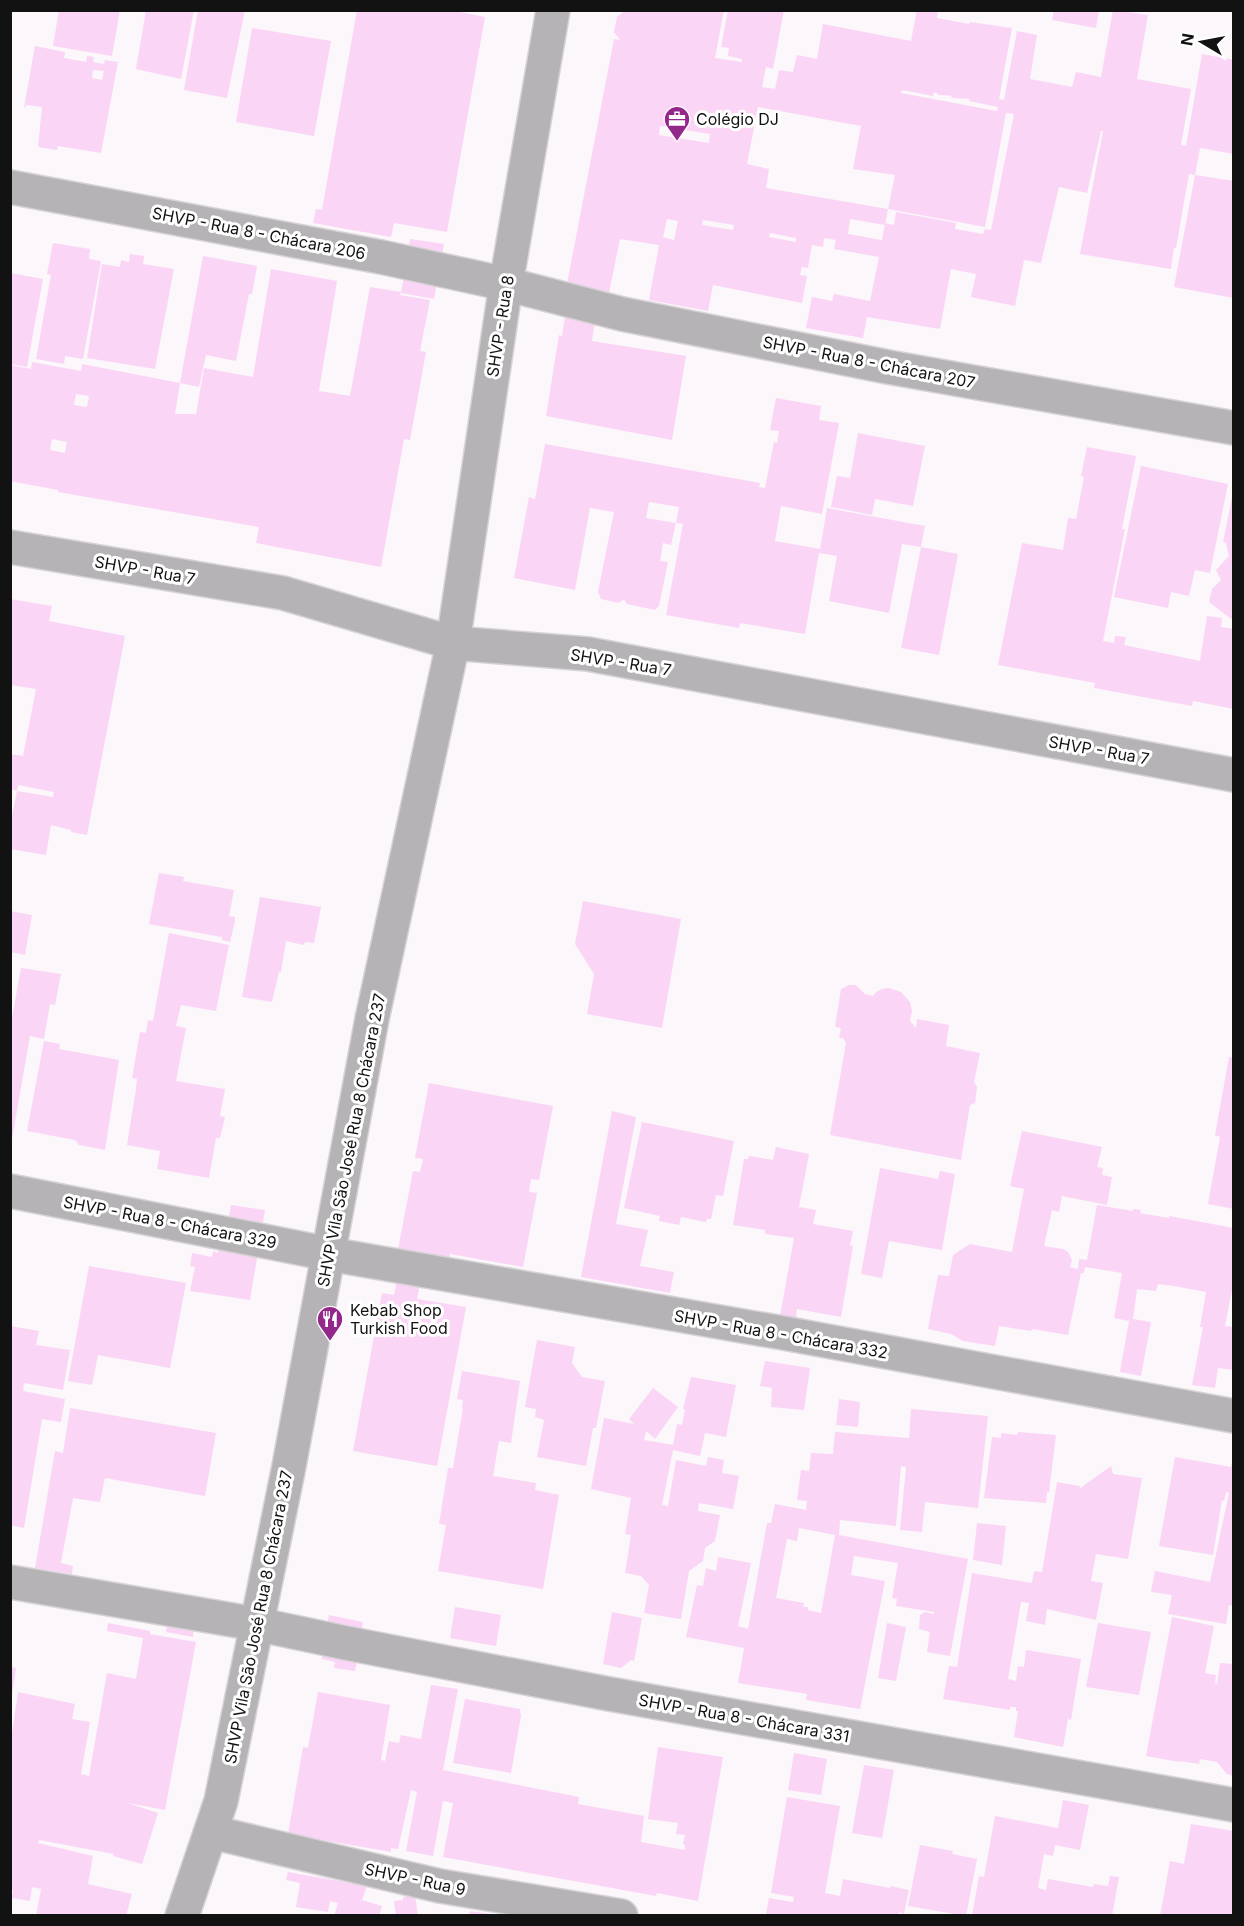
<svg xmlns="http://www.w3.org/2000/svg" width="1244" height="1926" font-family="Inter,sans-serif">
<rect width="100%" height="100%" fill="#fbf7fb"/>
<path fill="#fbd5f5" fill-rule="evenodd" d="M59,10H120L112,56L53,46Z
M146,10H194L181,79L136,69Z
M198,10H245L227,98L184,90Z
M357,10H450L485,17L447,232L394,223L391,237L313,223L316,209L322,210Z
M626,10H724L715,58L742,62V59L728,56L729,48L721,47L728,10H784L773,69L766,67L762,87L775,89L779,70L793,72L797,55L817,59L823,24L911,41L917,10H938L937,18L969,24L970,22L1012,28L999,99L1004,100L1017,31L1037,35L1030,79L1072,87L1076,72L1101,77L1113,10L1148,15L1137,79L1191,89L1181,145L1186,146L1202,54L1234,60V154L1200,148L1195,175L1189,174L1176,248H1174L1171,269L1080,254L1103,131H1101L1087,193L1059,187L1041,263L1024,260L1015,306L971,297L976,274L951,269L940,329L867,317L863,338L806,328L812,297L832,301L834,294L870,301L879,257L834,249L836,240L824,238L823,247L812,245L808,268L802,267L800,275L807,276L802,303L713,285L708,311L649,300L659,245L620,239L609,293L588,288L595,321L592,341L686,356L672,440L546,416L559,335L562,336L570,285L567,284L614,39L620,40L614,32L617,17ZM902,90L933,96L934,92L938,94V95H944L952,96L951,98L970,99L969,101L998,107L997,111L901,93ZM758,107L861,126L853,169L895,175L888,209L985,227L1006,113L1014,114L991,230L985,229L983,234L955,229L956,223L896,212L894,225L885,223L882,240L848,234L850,219L885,225L888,209L766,188L769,169L747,164ZM660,126L710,134L709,143L659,135ZM667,219L678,221L674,240L663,237ZM703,220L734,225L733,230L702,225ZM770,233L796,238V242L769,237Z
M1054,10H1099L1096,28L1052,20Z
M252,28L331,41L314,136L236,122Z
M35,46L65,52L64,58L86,62L87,56L94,57L93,62L104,64L105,60L118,62L101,153L58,146L57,150L38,147L42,107L27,105L24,108ZM93,70L104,71L102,80L92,78Z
M1195,175L1234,181V298L1174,287Z
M410,239L444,244L434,299L401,293Z
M53,243L90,249L89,259L101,261L83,359L65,356L64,364L36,359L51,275L47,274Z
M130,254L144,256L143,264L174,269L155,369L87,358L102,264L120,267L121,260L129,262Z
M203,256L257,266L252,294H249L236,361L206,355L199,387L180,383L175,414H196L204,368L253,377L271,269L337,281L319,391L350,396L370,287L401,292L400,295L430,300L420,351L426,352L410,440L404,439L381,567L256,543L259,527L58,492V490L10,481V365L31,369L32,362L81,371L82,364L180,383ZM76,394L89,396L87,407L74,405ZM52,439L67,442L65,453L50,450Z
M10,273L43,279L27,367L10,364Z
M776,398L821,406L819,420L839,423L822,514L781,506L775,541L820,549L827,508L925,526L921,547L902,544L889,613L829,601L837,556L819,553L805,634L740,623L739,628L666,615L683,524L676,523L671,545L663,543L660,561L668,562L659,606L655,610L627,604L624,599L619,603L601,599L598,592L614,512L590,508L575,590L514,578L529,497L535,499L545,444L760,483L759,487L765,488L774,442L777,443L779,431L770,430ZM649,502L679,507L676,523L646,518Z
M858,433L925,446L913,506L875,499L872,515L831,507L837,476L850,478Z
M1087,447L1136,456L1122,529H1125L1103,641L1114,643L1115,636L1126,637L1124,645L1200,661L1207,616L1222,618L1221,627L1234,629V709L1193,701L1192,706L1094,688L1095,683L998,665L1022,543L1063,550L1068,518L1076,519L1084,477L1081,476Z
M1141,466L1228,484L1210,573L1195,570L1189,596L1171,592L1168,608L1114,597Z
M1232,497L1234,616L1231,619L1209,602L1212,589L1221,580L1216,570L1229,556L1226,543L1223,542Z
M921,547L958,554L939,655L901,648Z
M10,599L52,606L49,621L125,636L87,835L71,832V830L51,825L46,855L10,849V826L17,791L53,797L54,792L18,785L17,791L10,789V754L23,756L36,689L10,685Z
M159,873L184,877L183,881L234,890L229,916L235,917V921L230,942L222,940V937L149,924Z
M260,897L321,907L314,943L305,942L304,945L286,941L281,972H279L272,1002L242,997Z
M583,901L681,919L662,1028L587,1014L594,974L575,944Z
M10,911L32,915L25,955L10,952Z
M169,933L229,945L216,1011L181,1005L176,1026L186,1028L176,1081L225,1089L220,1116L225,1117L220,1138H216L209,1178L157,1169L160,1151L127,1145L136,1089L137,1079L132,1078L140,1032L146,1033L148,1020L153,1021Z
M21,968L61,974L55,1005L50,1004L44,1039L30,1036L12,1139L10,1029Z
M849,985H856L865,994L873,996L876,992L882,989L889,988L901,992L910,1002L912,1011L910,1021L916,1028L917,1019L949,1025L946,1046L980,1053L974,1082L977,1087L975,1103L970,1105L961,1160L830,1135L846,1043L843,1038H839L841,1028L835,1027L841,989Z
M44,1041L60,1044L59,1049L119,1060L105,1150L79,1145L75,1140L27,1131Z
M1229,1057L1234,1058V1209L1208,1204L1220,1137L1215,1135Z
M429,1083L553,1106L539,1180L531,1179L529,1192L537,1193L523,1267L450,1254L447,1267L423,1270L417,1299L466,1307L437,1466L353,1451L382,1293L394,1295L400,1266L395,1265L413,1171L420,1172L423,1159L415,1158Z
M612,1111L636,1117L616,1224L648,1230L640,1266L674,1272L670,1293L581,1277Z
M642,1122L734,1141L723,1196L716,1195L711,1219H707L706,1222L681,1217L679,1225L659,1221L660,1216L624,1208Z
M1022,1131L1102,1147L1097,1167L1103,1168L1102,1175L1112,1177L1107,1205L1062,1196L1059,1212L1052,1210L1044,1246L1063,1249L1068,1252L1072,1260L1070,1267L1078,1269L1079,1259L1087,1260L1097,1205L1133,1211V1209L1141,1210L1140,1213L1169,1218V1216L1234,1228V1279L1225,1326L1234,1327V1370L1218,1368L1215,1388L1192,1385L1203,1327H1200L1206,1292L1174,1286L1158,1284L1156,1291L1137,1289L1133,1319L1151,1322L1141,1376L1120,1372L1129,1321L1114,1318L1122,1273L1085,1267L1084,1273H1081L1068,1335L1032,1329L1031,1331L999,1326L995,1346L963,1341L951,1334L928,1329L938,1275L949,1276L953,1255L970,1244L1012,1252L1024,1189L1010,1186Z
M776,1147L809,1154L799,1207L816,1210L813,1224L853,1231L850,1245L853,1246L841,1317L797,1309L796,1319L780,1316L794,1238L765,1234V1230L733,1225L744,1159H748L749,1156L773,1160Z
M880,1168L938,1179L940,1171L955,1174L942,1250L889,1241L882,1278L861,1274Z
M231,1205L265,1210L250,1300L190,1291L195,1267L190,1266L192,1253L212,1257L213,1251L218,1253L221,1236L225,1237Z
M89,1266L186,1283L170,1368L98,1355L92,1385L68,1381Z
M10,1326L39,1331L36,1345L70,1350L63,1390L24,1383L23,1391L65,1399L61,1422L42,1419L24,1528L10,1525Z
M537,1340L575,1347L572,1363L582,1377L605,1381L596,1428H593L586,1466L537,1457L544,1420L535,1417L536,1409L525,1407Z
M765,1361L810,1368L804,1410L771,1407L772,1388L760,1386Z
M462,1371L520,1381L511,1443L499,1441L493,1476L536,1483L535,1490L559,1495L543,1589L438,1571L446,1525L439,1524L448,1468H453L463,1408H462L463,1400L457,1399Z
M691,1377L736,1385L726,1437L705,1433L700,1456L673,1450L662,1505L668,1506L676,1460L706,1466L708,1457L724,1460L722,1473L739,1476L733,1509L699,1503L698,1511L720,1515L715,1541L705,1548L703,1561L689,1571L681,1619H679L644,1613L649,1585L641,1576L625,1573L631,1535L625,1534L631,1498L591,1489L604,1418L634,1424L629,1419L653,1388L678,1407L655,1439L646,1431L644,1440L673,1445L677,1424L682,1425L685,1410L683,1409Z
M839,1399L860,1402L858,1427L836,1425Z
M70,1408L216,1433L205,1496L105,1478L100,1502L73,1498L61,1563L73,1566L72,1574L35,1568L55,1451L63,1453Z
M911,1409L988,1416L978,1508L925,1502L922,1532L900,1530L906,1467L901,1466L896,1526L840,1520L839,1535L968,1559L950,1656L927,1652L930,1632L919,1629L920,1615L925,1612L934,1614V1612L896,1606L897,1599L892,1598L898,1563L854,1556L851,1575L885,1581L860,1709L806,1700L807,1694L738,1683L744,1648L686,1637L697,1585L703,1586L706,1568L716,1571L718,1557L751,1563L738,1626L748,1629L767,1523H771L775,1504L806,1510L807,1501L797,1500L801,1470L809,1471L811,1453L833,1454L835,1432L909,1438ZM799,1528L835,1535L821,1613L808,1610V1607H803L804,1603L776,1598L787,1539L797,1541Z
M1018,1432L1056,1435L1049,1492H1047L1046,1503L984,1498L992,1437L1001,1438V1433L1017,1435Z
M1175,1457L1231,1467L1232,1463H1234V1606L1229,1605L1226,1624L1168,1614L1172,1595L1151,1592L1155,1571L1210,1582L1229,1493L1226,1492L1224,1501L1222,1500L1213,1555L1159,1546Z
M1111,1466L1113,1474L1142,1478L1128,1559L1096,1554L1091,1581L1103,1583L1096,1620L1047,1609L1045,1625L1026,1621L1029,1603L1021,1602L1008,1679L1016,1681L1018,1666L1024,1667L1026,1650L1081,1659L1071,1720L1068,1719L1063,1747L1014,1737L1018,1711H1016V1707H1010V1710L943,1699L949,1666L957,1667L972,1573L1032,1583L1034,1571L1042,1572L1057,1482L1080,1486L1079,1489Z
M977,1523L1006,1526L1002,1565L973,1560Z
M455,1607L501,1615L496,1646L450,1638Z
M612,1612L642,1618L634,1661L631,1660L621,1668L603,1664Z
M169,1614L194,1628L193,1637L166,1632Z
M329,1615L363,1622L362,1629H364L355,1671L334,1668L335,1662L322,1659Z
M1172,1617L1214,1626L1205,1673L1216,1675L1215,1683L1217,1684L1220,1663L1234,1664V1776L1227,1774L1217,1762L1200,1759L1199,1764L1180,1761L1179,1762L1146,1756Z
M108,1623L150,1631V1634L196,1642L165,1810L128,1803L158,1813L142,1864L113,1856L114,1854L39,1840L38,1843L93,1856L88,1884L132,1894L126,1916H36L41,1889L32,1887L30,1901L12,1898L13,1890L10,1889V1747L18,1692L75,1704L72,1719L90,1722L81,1774L89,1776L107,1673L136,1679L143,1638L107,1631Z
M887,1623L906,1627L896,1681L878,1678Z
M1098,1623L1151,1632L1139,1695L1086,1687Z
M10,1667L16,1668L12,1695H10Z
M431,1685L458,1689L443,1770L579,1797L578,1804L644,1816L641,1842L685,1850V1845L683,1844L685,1835L676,1834L678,1823L648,1819L658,1747L723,1757L698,1901L657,1893L656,1896L443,1857L453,1803L443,1801L433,1856L406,1851L417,1792L411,1790L398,1849L391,1848V1852L288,1834L303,1747L308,1748L318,1692L390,1705L381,1760L385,1761L389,1741L399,1743L401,1735L421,1739Z
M465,1699L520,1709L521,1716L511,1773L453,1763Z
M794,1753L827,1759L821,1795L788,1790Z
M864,1765L894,1770L882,1838L852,1833Z
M787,1797L840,1806L825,1893L840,1896L843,1879L890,1888V1886L909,1890L904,1914L899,1912L898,1916L766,1914L769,1898L793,1902L794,1897L771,1893Z
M1063,1800L1089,1805L1080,1850L1055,1845L1053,1856L1044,1854L1038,1888L1046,1890L1048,1879L1093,1887L1094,1884L1108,1886L1110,1876L1119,1877L1112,1916H972L979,1876L984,1877L995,1816L1058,1828Z
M1191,1824L1234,1831V1916H1160L1170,1861L1184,1864Z
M920,1845L953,1851L952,1854L977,1859L966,1916L908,1906Z
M288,1872L367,1886L362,1900L382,1906L379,1916H334L338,1903L330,1901L328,1912L296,1907L300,1883L286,1880Z
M415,1895L418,1916H396L394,1901L403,1900V1897Z
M470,1911L490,1914L489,1916H469Z"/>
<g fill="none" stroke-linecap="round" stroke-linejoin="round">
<g stroke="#d6d2d6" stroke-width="36">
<path id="minor" d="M10,187L381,257L506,284L622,314L888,367L1234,428
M10,547L283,593L453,643L588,654L1234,775
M10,1191L329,1254L789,1334L1234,1416
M10,1582L256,1624L346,1643L604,1693L1234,1805
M211,1832L440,1886L621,1916
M182,1916L221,1801L289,1466L372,1019L453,643L506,284L553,10"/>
</g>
<use href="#minor" stroke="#b5b3b5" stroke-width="33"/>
</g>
<defs>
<g id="office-pin" transform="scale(1.35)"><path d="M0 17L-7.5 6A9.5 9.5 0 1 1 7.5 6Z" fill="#94288a" stroke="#fff"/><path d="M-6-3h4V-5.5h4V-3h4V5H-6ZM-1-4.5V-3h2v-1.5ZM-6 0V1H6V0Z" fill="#fff"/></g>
<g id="restaurant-pin" transform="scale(1.35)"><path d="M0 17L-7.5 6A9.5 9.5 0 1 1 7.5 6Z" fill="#94288a" stroke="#fff"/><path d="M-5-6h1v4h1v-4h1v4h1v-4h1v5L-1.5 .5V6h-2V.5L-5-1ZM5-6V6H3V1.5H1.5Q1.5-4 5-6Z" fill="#fff"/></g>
</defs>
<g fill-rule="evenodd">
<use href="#office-pin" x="677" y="119"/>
<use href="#restaurant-pin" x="330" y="1319"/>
</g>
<g text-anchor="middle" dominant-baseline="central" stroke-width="6" stroke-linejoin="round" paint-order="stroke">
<g font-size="16" fill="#131213" stroke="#fff" text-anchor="start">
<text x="696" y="119">Colégio DJ</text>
<text x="350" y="1310">Kebab Shop<tspan x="350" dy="18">Turkish Food</tspan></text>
</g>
<g font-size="16" fill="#131213" stroke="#fff">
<text transform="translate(259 233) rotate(11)">SHVP - Rua 8 - Chácara 206</text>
<text transform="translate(500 326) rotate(-81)">SHVP - Rua 8</text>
<text transform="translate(869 362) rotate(11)">SHVP - Rua 8 - Chácara 207</text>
<text transform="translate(145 570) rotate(10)">SHVP - Rua 7</text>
<text transform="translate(621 662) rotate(9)">SHVP - Rua 7</text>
<text transform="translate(1099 750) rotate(10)">SHVP - Rua 7</text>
<text transform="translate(351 1140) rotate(-79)">SHVP Vila São José Rua 8 Chácara 237</text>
<text transform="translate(170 1222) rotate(11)">SHVP - Rua 8 - Chácara 329</text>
<text transform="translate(781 1334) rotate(10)">SHVP - Rua 8 - Chácara 332</text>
<text transform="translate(258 1617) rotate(-79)">SHVP Vila São José Rua 8 Chácara 237</text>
<text transform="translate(744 1718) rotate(10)">SHVP - Rua 8 - Chácara 331</text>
<text transform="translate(415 1879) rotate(12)">SHVP - Rua 9</text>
</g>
</g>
<rect width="1244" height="1926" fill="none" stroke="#131213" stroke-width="24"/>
<g transform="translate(1202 42) rotate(280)" stroke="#ffffff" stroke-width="4.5" paint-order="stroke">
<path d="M0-4.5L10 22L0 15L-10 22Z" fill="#131213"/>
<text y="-9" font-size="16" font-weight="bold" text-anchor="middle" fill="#131213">N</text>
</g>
</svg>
